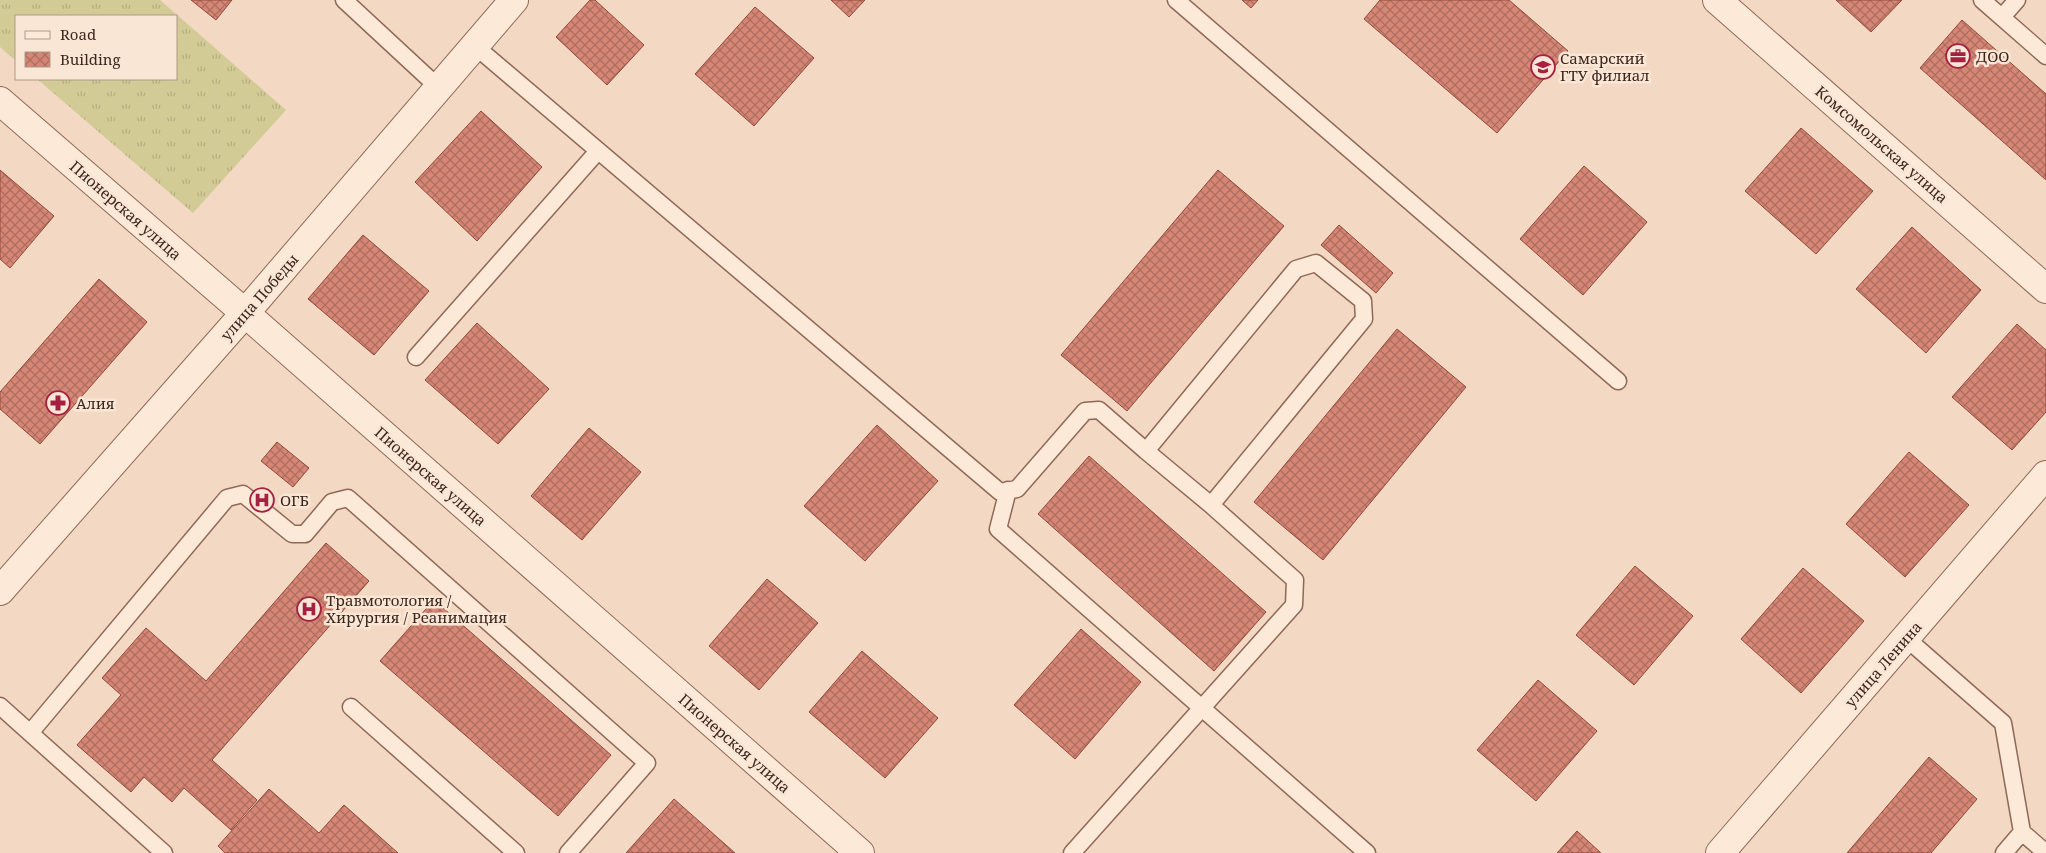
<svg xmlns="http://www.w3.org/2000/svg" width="2046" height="853" font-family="'Noto Serif',serif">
<defs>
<pattern id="grass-tufts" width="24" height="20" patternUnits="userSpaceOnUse" patternTransform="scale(1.25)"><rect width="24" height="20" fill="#d3cb96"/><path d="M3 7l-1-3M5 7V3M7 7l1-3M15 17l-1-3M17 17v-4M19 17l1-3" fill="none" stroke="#b6ae81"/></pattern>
<pattern id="building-cross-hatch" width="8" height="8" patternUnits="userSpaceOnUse" patternTransform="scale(1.25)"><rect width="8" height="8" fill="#d58675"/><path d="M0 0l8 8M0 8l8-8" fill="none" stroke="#ae6d5f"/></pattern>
</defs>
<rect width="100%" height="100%" fill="#f3d9c3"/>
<path fill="url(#grass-tufts)" d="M0,0H160L286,110L193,213L37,79H176V16H16V61L0,47Z"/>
<path fill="url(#building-cross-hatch)" stroke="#92483a" d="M191,0H232L216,20Z
M590,0H595L644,45L607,85L556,37Z
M831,0H865L849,17Z
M1242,0H1258L1251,8Z
M1380,0H1509L1568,51L1497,133L1364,19Z
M1836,0H1902L1871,32Z
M755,7L814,58L754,126L695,74Z
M1962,20L2046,94V180L1920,68Z
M481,111L542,167L477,241L415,182Z
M1801,128L1873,191L1816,254L1745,191Z
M1584,166L1647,222L1583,295L1520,239Z
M0,170L54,216L10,268L0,259Z
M1218,170L1284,226L1127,411L1061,355Z
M1339,225L1393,273L1376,293L1321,245Z
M1912,227L1981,290L1926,353L1856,289Z
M363,235L429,291L374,355L308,299Z
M99,279L147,322L40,444L0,409V392Z
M477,323L549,389L498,444L425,380Z
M2017,324L2046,350V412L2012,450L1952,397Z
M1397,329L1466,387L1323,560L1254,502Z
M877,425L938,481L865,561L804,506Z
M589,428L641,472L582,540L531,496Z
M277,442L309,468L293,487L261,461Z
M1909,452L1969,505L1905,577L1846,524Z
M1089,456L1266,612L1214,671L1038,514Z
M326,543L369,581L212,760L257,800L231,830L184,788L172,802L144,777L131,792L77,745L121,695L102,678L146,628L206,681Z
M1635,566L1693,616L1634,685L1576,635Z
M1803,568L1864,621L1801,693L1741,639Z
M767,579L818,623L759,690L709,646Z
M434,600L611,755L558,816L380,661Z
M1081,629L1141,682L1075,759L1014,705Z
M862,651L938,718L885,778L809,712Z
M1538,680L1597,731L1536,801L1477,750Z
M1929,757L1977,799L1931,853H1847Z
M269,789L319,833L344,805L398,853H225L218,846Z
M674,799L735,853H626Z
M1577,831L1601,853H1557Z"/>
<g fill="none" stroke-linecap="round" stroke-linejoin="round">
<g stroke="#906857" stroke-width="19">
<path id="service" d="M344,0L439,88
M1176,0L1618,381
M1982,0L2046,56
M2002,17L2017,0
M475,46L1000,492L1017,489L1085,411L1099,410L1146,451L1296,269L1316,263L1363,301L1364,319L1211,505L1295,580L1294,605L1072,853
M416,357L598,151
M1146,451L1211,505
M1008,490L998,529L1367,853
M1906,638L2003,723L2022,832
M0,706L164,853
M351,707L516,853
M30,733L227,498L243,494L292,534H305L332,502L348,498L647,763L568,853
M2004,853L2022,832L2046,853"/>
</g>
<g stroke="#906857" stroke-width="30">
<path id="minor" d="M1717,0L2046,289
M0,101L245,313L860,853
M0,591L245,313L514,0
M1720,853L2046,475"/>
</g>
<use href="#service" stroke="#fce9d8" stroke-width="16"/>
<use href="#minor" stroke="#fce9d8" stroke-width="28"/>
</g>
<defs>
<g id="office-ring" transform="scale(1.25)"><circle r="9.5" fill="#f9e6d4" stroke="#a62041" stroke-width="1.5"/><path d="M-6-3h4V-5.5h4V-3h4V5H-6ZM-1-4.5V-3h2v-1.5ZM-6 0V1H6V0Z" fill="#a62041"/></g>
<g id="university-ring" transform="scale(1.25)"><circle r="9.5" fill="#f9e6d4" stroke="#a62041" stroke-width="1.5"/><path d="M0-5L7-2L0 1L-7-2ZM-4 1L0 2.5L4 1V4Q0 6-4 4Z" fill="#a62041"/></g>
<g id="pharmacy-ring" transform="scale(1.25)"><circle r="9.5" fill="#f9e6d4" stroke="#a62041" stroke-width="1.5"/><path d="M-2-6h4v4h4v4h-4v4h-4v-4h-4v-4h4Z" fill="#a62041"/></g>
<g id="hospital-ring" transform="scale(1.25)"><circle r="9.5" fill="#f9e6d4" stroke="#a62041" stroke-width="1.5"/><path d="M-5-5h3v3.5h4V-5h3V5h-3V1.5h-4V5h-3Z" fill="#a62041"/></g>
</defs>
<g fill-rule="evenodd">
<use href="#office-ring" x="1958" y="56"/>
<use href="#university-ring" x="1543" y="67"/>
<use href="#pharmacy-ring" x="58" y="403"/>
<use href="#hospital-ring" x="262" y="500"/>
<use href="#hospital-ring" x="309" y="609"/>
</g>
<g text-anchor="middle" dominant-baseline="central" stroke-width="5" stroke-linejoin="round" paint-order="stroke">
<g font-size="15" fill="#3e251d" stroke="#f9e6d4" text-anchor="start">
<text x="1976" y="56">ДОО</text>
<text x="1560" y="58">Самарский<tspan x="1560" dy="17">ГТУ филиал</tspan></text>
<text x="76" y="403">Алия</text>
<text x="280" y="500">ОГБ</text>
<text x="326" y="600">Травмотология /<tspan x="326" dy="17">Хирургия / Реанимация</tspan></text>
</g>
<g font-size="15" fill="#3e251d" stroke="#f9e6d4">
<text transform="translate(1882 144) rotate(41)">Комсомольская улица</text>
<text transform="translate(126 210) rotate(41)">Пионерская улица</text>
<text transform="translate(259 297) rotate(-49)">улица Победы</text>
<text transform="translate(431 476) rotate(41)">Пионерская улица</text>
<text transform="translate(1883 664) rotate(-49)">улица Ленина</text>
<text transform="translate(735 743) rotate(41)">Пионерская улица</text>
</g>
</g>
<rect x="15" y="15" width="162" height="65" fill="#f9e6d4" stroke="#ae998b"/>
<rect x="25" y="31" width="25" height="8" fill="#fce9d8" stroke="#ae998b"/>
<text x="60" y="40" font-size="15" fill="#3e251d">Road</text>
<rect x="25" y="52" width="25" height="15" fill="url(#building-cross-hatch)" stroke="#ae998b"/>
<text x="60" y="65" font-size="15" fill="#3e251d">Building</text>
</svg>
